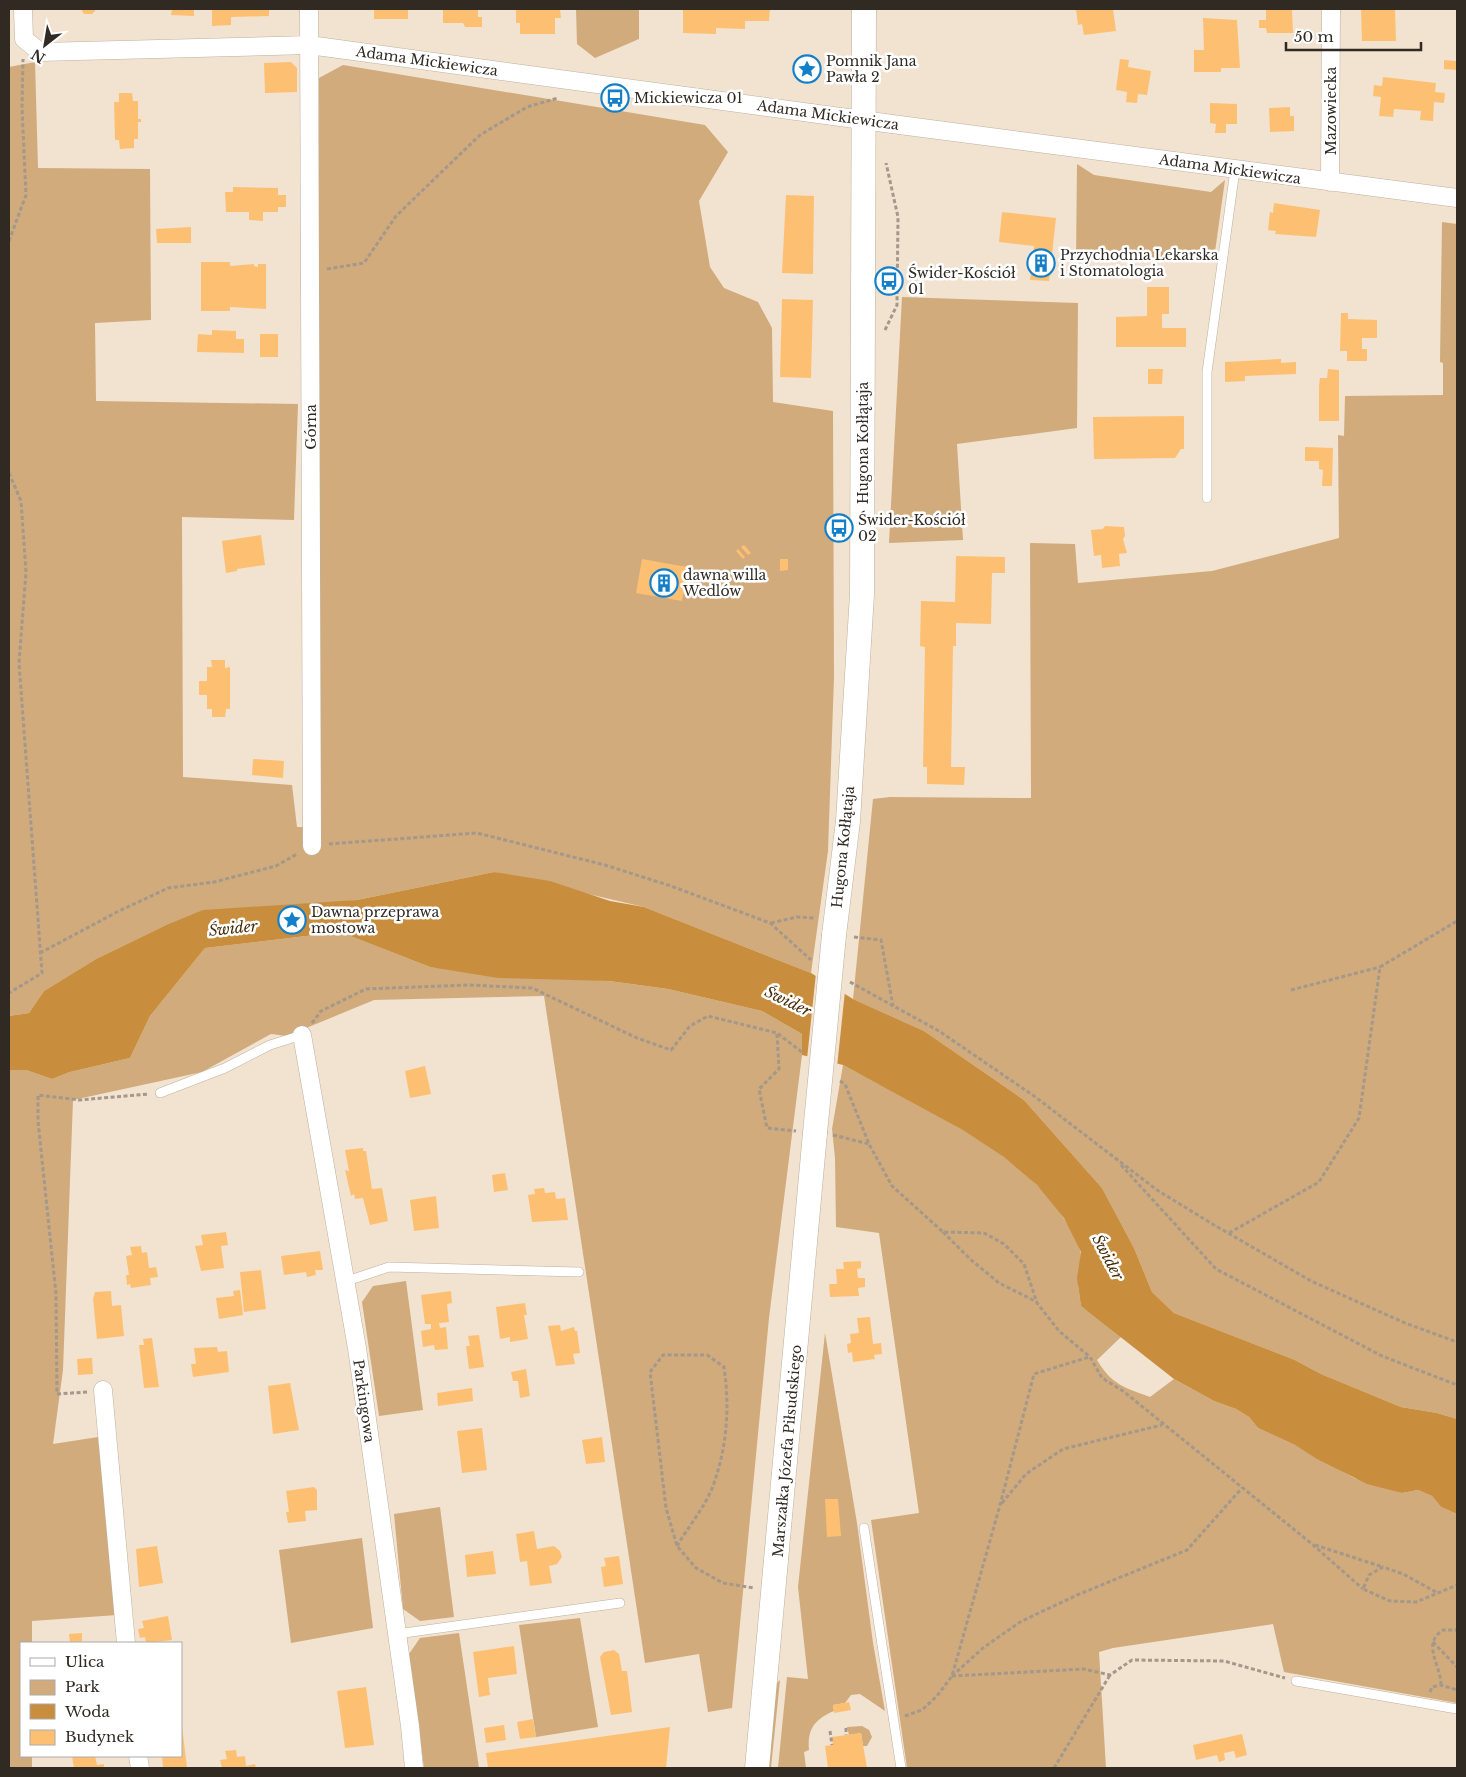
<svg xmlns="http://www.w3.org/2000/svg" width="1466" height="1777" font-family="'Libre Baskerville',serif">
<rect width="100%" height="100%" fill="#f2e2d0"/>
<path fill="#d1ab7c" d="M576,9H639V39L595,58L577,44Z
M35,62L38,168L150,169L151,320L95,323L96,401L298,404L294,520L182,517L183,777L292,785L297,827H319V78L343,65L705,125L728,152L699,201L710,267L724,288L758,302L772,328L773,402L833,411L834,677L828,851L811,973L644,907L494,872L357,900L164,926L96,959L44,991L29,1013L9,1016V67Z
M1077,164L1094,175L1211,192L1225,180L1214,259H1076Z
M1442,222L1457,224V1419L1437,1413L1401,1407L1321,1374L1295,1360L1174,1313L1152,1292L1134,1248L1102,1188L1024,1100L924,1031L853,999L873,799L890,797L1031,798L1030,543L1075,544L1078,583L1212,571L1339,538L1338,435L1344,436L1345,396L1443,395V363L1440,362Z
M902,297L1078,303L1077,428L957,444L963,540L889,543Z
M340,932L430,967L609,981L668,989L762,1011L802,1034V1055L769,1318L732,1708L708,1712L699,1654L645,1663L544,996L374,1000L287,1036L271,1034L202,1072L73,1100L63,1370L53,1444L98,1437L117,1615L32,1621V1643H21V1756H32V1768H9V1070H26L52,1079L70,1072L130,1058L150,1016L205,948Z
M843,1065C924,1110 1045,1156 1080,1250C1083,1259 1077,1271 1078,1280C1078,1289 1080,1298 1081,1306L1122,1336L1097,1360C1111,1384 1125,1388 1150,1397L1174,1379L1214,1401L1236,1409L1249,1417L1258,1428L1295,1445L1354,1478L1402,1493L1418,1490L1432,1496L1441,1507L1457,1514V1703L1284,1672L1273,1624L1113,1648L1099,1652L1106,1768H907L871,1520L919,1513L879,1233L836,1227L835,1158L832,1129Z
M406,1281L423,1410L379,1416L362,1302L373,1286Z
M825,1333L857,1523L873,1643L885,1711L860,1694L851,1695L845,1703L833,1705L834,1711C815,1719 807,1729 809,1750L804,1752L806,1768H778L787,1677L808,1679L798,1587Z
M440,1507L454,1617L420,1621L403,1609L394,1514Z
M362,1538L373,1628L291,1643L279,1550Z
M580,1618L598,1727L536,1737L519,1625Z
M459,1633L479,1768H424L409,1654L420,1638Z
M780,1680L771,1768H766L776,1684Z
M862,1726L869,1730L872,1737L867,1746H863L861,1733L849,1735L847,1727Z"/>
<path fill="#c88e3e" d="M494,872L550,881L610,901L644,907L811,973L853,999L924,1031L1024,1100L1102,1188L1134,1248L1152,1292L1174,1313L1295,1360L1321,1374L1401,1407L1437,1413L1457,1419V1514L1441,1507L1432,1496L1418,1490L1402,1493L1367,1484L1317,1459L1295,1445L1258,1428L1249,1417L1236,1409L1214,1401L1174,1379L1081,1306L1077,1278L1081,1252L1064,1218L1037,1185L1004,1157L963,1130L843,1065L802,1055V1034L762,1011L668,989L609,981L498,978L430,967L340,932L205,948L150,1016L130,1058L70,1072L52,1079L26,1070H9V1016L29,1013L44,991L96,959L164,926L203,910L357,900Z"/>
<path fill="#f2e2d0" d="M816,973L845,991L837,1067L807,1059Z"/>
<path fill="#fdc072" d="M81,9H95V11L92,14H84Z
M172,9H194V16L171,15Z
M212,9H269V16L231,17V25L212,26Z
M374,9H408V19H374Z
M443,9H478V17H482V27H465L463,23H443Z
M516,9H560L561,18H555V34H520V23H516Z
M683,9H770L769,21H745V29L716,28V34L683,33Z
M1076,9H1113L1116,31L1084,35L1082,24L1078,25Z
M1361,9H1395L1396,41H1362Z
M1266,10H1292L1293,33H1267L1266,28H1259V20H1266Z
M1203,18L1237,20L1240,68H1221V72H1194V50H1204Z
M1120,59L1129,60L1128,67L1151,71L1147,95L1138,94L1137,103L1126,102L1127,92L1116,90Z
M1444,60L1457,61V70L1444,69Z
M291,62L297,68V92L265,93L264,63Z
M1383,77L1436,83L1435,92L1445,93L1444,103L1434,102L1433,121L1420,120L1421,111L1394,109L1393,117L1379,116L1381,97L1373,96L1374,85L1382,86Z
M119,93H132L133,101H138V119H141V122H138V139H134V148L120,149L119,140H115L114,102H119Z
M1210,103L1237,104V124H1226V133H1215L1216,124L1210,123Z
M1290,107V116H1294V131L1270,132L1269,108Z
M233,187L278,188V195H286V207H278V212H263V221L249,220V212H226L225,192H233Z
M786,195L814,196L813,274L782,273Z
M1274,203L1320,210L1316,237L1275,234L1276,231L1268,230L1270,212L1273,213Z
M1002,212L1056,218L1049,281L1030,280L1034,246L999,242Z
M191,227V243H157L156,229Z
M201,262H230V266L254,264V266L258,267V264H266V309L230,307V311H201Z
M1147,287H1169V314H1162V328H1186V347H1116V317L1147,316Z
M782,299L813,300L811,378L780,377Z
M1341,313H1348V319L1377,320V338H1362V349H1367V361H1347V351H1340Z
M212,330L236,331V339H244V353L197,352L198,334L212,335Z
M260,334H278V357H260Z
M1281,359V363L1296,362V374L1245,376V381L1225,382V362Z
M1148,369H1163L1162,384H1148Z
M1328,369L1339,370V421H1319V386L1320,378H1327Z
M1184,416V449H1181L1175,458L1094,459L1093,417Z
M1305,447L1333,448L1332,486H1322L1323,470L1319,469V461H1305Z
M1105,526L1124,527L1125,536L1123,539L1127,553L1119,554L1120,566L1102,568L1101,555L1094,556L1091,530L1103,529Z
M261,535L265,565L237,569V571L226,573L222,541Z
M744,545L751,553L748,555L741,547Z
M738,549L745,557L743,559L736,551Z
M956,556L1005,557V573H992L991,624L956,623V646H953L951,767H965L964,785L927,784V767H923L925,647L920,646L921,601L955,602Z
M642,559L687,567L686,573L692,574L688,595L683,594L682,601L636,593Z
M780,559H788V570L780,571Z
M211,660H225V668L230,667V709H226L225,717H212V709H207V695H199V681H207V667H212Z
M253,759L284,761L283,778L252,775Z
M425,1066L431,1094L410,1098L405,1071Z
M363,1148V1151H366L372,1189L382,1188L388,1221L370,1225L363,1198L355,1199L354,1194L351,1196L345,1170L349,1171L345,1150Z
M505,1173L508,1190L494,1192L492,1175Z
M544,1188L545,1193L555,1192L556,1199L565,1198L568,1220L532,1222L528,1195L535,1194L534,1189Z
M436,1196L439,1228L414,1231L410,1200Z
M226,1232L228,1245L221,1246L224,1268L201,1271L195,1246L203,1245L201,1235Z
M141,1246L142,1253L147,1252L149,1268L156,1267L158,1277L150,1278L151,1285L131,1288L130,1284L127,1285L126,1275H129L126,1256L132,1255L130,1247Z
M320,1251L323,1270H315L316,1275L307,1277L306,1272L284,1275L281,1256Z
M861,1261V1268L857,1269L858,1278H865V1287L858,1288L859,1296L830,1297L829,1284H837L836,1269H844L843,1262Z
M261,1270L266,1309L244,1312L240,1272Z
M240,1290L243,1315L219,1319L216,1298L234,1296L233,1291Z
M111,1291L112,1306L121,1305L124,1336L97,1339L93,1299L95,1292Z
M451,1291L452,1303L447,1304L449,1322L439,1323L440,1328L446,1327L448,1349L435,1350L434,1345L423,1347L421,1331L431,1329V1324H425L421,1295Z
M525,1303L527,1315H524L528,1339L510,1342V1337L500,1339L496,1307Z
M870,1317L873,1344L881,1343L882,1354L874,1355L875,1359L853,1362L852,1352L848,1353L847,1344L851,1343L850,1334L859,1333L857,1318Z
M560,1325L561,1331L574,1327L575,1331H577L580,1353L573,1354L575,1364L556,1366L548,1326Z
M479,1335L484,1367L469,1369L466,1346H470L468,1336Z
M152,1338L159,1387L144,1388L139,1345H144L143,1339Z
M217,1347L218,1352L227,1351L229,1372L193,1377L191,1364H196L194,1348Z
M92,1358L93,1374L78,1375L77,1359Z
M526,1369L530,1396L520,1398L518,1381H513L511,1372Z
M290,1383L299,1430L273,1434L268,1386Z
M472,1388L473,1401L438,1406L437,1393Z
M482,1428L487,1470L462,1473L457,1431Z
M602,1437L605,1462L586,1464L582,1440Z
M314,1487L317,1490V1510L305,1511L306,1521L288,1523L286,1512H289L286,1491Z
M825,1499H838L841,1536L827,1537Z
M534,1531L537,1549L554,1546L560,1551L562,1557L557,1564L549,1566L552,1583L530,1586L527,1561L520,1562L516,1534Z
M157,1546L163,1583L139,1587L136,1549Z
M493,1551L496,1574L467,1577L465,1555Z
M619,1556L623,1584L604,1587L601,1567L606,1566L604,1558Z
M168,1616L172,1640L146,1643L145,1637L140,1638L138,1629L144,1628L142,1621Z
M82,1633V1643H70L69,1634Z
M514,1646L517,1674L488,1678L490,1695L479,1697L473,1652Z
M614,1650L619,1654L622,1671H627L632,1712L611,1715L600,1657L604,1652Z
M366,1687L374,1745L345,1748L337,1691Z
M849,1702L851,1710L834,1713L833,1705Z
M181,1719L187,1767L163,1768L162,1756H181Z
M533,1719L536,1737L520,1739L517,1722Z
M504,1725L506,1740L486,1743L484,1728Z
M670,1727L666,1768H488L486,1753Z
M861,1733L867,1768H828L825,1746L833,1745L832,1737Z
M1242,1734L1247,1755L1236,1758L1234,1751L1224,1753L1225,1760L1219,1762L1217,1755L1196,1760L1193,1745Z
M236,1750L237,1757L245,1756L246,1766L255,1764L256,1768H222L220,1760L227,1759L225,1751Z
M72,1756H95L97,1765L104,1764V1768H74Z"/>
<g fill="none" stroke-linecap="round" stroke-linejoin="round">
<g stroke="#bfb09f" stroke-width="10">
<path id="service" d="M1207,498V372L1235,170
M160,1093L225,1068L270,1045L302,1035
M344,1282L389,1267L579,1272
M864,1528L901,1768
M397,1634L620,1603
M1296,1681L1457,1709"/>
</g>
<g stroke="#bfb09f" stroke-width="19">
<path id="minor" d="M23,9L24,39L40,52L309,45L892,124L1457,198
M309,9L312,846
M1330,182L1331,9
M302,1035L357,1348L410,1726L414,1768
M103,1390L126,1643
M138,1756L140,1768"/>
</g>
<g stroke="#bfb09f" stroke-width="25">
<path id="secondary" d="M834,935L848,821L862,594L864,9
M757,1768L815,1133"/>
</g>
<path stroke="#a3988a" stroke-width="3" stroke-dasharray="4 2.5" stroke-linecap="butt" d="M9,241L26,195L22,108L23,59
M327,269L364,263L396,216L480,135L527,107L558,98
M885,330L897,305L898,217L886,163
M9,473L21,501L26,572L19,663L42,973L9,993
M329,844L477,833L605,865L671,886L770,923L811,960
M771,923L797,917L814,918
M854,937L881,940L893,1006
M40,953L117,912L168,888L214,882L276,866L297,854
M850,982L939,1031L1034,1096L1157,1190L1214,1225L1311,1281L1405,1323L1457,1342
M1291,990L1380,967
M312,1023L321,1011L366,989L470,985L532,988L637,1038L671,1050L690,1026L708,1016L777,1033L803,1053
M777,1034L779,1069L759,1089L767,1128L796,1131
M840,1081L845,1084L869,1144L892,1186L943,1232L984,1233L1004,1244L1024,1264L1037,1303L1059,1331L1090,1357L1102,1378L1123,1391L1312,1544L1363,1589
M833,1135L869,1144
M1121,1165L1216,1269L1382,1356L1457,1385
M943,1232L970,1259L999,1283L1037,1302
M1229,1233L1319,1182L1359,1118L1380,967L1457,921
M87,1392L57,1394L56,1294L38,1121V1095L79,1100L149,1094
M1002,1503L1026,1474L1063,1449L1162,1425
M1315,1545L1383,1567
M677,1546C688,1527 705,1507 713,1486C727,1447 730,1408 724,1367L707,1355H663L650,1372L666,1508L677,1546L696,1568L723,1583L754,1588
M1436,1592L1403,1574L1383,1567L1369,1575L1363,1589L1390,1601L1416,1602L1457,1585
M1433,1642L1457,1667
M952,1676L1084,1669L1110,1675L1132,1660L1224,1661L1285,1678
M952,1676L983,1648L1020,1622L1077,1595L1187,1550L1242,1488
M1441,1685C1441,1665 1421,1644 1443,1630H1457
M1430,1692L1432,1687L1441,1685L1457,1690
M905,1716L922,1710L937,1696L952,1676L1000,1505L1034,1374L1089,1357
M846,1728V1735
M830,1731L832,1745
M1054,1768L1110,1675"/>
<use href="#service" stroke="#fff" stroke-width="9"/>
<use href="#minor" stroke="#fff" stroke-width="18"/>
<use href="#secondary" stroke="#fff" stroke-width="24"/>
<g stroke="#bfb09f" stroke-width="25" stroke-linecap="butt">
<path id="secondary-bridge" d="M815,1133L834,935"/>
</g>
<use href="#secondary-bridge" stroke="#fff" stroke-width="24"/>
</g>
<defs>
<g id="sight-ring" transform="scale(1.4375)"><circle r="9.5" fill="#fff" stroke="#147fc9" stroke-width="1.5"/><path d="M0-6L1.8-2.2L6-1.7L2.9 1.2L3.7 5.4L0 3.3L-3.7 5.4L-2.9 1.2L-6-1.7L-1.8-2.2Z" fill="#147fc9"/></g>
<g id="bus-ring" transform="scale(1.4375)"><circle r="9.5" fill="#fff" stroke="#147fc9" stroke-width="1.5"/><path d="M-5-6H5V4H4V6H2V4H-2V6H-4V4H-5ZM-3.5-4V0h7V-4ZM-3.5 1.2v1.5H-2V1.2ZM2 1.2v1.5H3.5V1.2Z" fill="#147fc9"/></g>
<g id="building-ring" transform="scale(1.4375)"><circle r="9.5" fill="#fff" stroke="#147fc9" stroke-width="1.5"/><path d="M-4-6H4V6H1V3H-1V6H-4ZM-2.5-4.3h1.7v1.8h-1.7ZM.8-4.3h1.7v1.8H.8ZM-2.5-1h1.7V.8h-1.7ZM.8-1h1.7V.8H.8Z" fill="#147fc9"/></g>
</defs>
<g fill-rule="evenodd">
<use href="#sight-ring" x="807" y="69"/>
<use href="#bus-ring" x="615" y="98"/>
<use href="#building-ring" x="1041" y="263"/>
<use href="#bus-ring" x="889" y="281"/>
<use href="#bus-ring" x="839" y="528"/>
<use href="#building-ring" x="664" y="583"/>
<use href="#sight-ring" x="292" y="920"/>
</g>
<g text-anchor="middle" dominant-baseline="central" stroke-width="5" stroke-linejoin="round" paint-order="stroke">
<g font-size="14" fill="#302a23" stroke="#fff">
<text transform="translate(427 61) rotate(8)">Adama Mickiewicza</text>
<text transform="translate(1331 111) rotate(-90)">Mazowiecka</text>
<text transform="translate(828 115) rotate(8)">Adama Mickiewicza</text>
<text transform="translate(1230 169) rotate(8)">Adama Mickiewicza</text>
<text transform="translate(311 427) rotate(-90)">Górna</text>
<text transform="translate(863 443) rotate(-90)">Hugona Kołłątaja</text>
<text transform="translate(843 847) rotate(-84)">Hugona Kołłątaja</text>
<text transform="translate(364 1401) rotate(82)">Parkingowa</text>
<text transform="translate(787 1451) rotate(-85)">Marszałka Józefa Piłsudskiego</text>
</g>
<g font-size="14" fill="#302a23" stroke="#fff" text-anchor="start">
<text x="826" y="61">Pomnik Jana<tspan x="826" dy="16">Pawła 2</tspan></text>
<text x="634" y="98">Mickiewicza 01</text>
<text x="1060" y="255">Przychodnia Lekarska<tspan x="1060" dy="16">i Stomatologia</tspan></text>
<text x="908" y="273">Świder-Kościół<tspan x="908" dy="16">01</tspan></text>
<text x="858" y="520">Świder-Kościół<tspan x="858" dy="16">02</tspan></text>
<text x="683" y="575">dawna willa<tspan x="683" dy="16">Wedlów</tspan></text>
<text x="311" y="912">Dawna przeprawa<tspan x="311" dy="16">mostowa</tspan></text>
</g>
<g font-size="15" font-style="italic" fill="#442c09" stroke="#fff">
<text transform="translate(233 928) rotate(-6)">Świder</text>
<text transform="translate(788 1001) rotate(26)">Świder</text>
<text transform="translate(1108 1257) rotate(62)">Świder</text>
</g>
</g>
<rect width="1466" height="1777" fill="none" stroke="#302a23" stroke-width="20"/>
<rect x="20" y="1642" width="162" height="115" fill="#ffffff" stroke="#acaaa7"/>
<rect x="30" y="1658" width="25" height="8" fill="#ffffff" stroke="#acaaa7"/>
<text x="65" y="1667" font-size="15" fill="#302a23">Ulica</text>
<rect x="30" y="1680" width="25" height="15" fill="#d1ab7c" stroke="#acaaa7"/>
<text x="65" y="1692" font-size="15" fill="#302a23">Park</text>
<rect x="30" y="1704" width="25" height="15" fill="#c88e3e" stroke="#acaaa7"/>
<text x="65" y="1717" font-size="15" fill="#302a23">Woda</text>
<rect x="30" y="1730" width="25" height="15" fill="#fdc072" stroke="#acaaa7"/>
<text x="65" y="1742" font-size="15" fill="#302a23">Budynek</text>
<g transform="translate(45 45) rotate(211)" stroke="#ffffff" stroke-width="4" paint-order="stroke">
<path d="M0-4L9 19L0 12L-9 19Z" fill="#302a23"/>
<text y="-8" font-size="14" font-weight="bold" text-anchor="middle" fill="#302a23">N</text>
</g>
<path d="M1286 42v8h135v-8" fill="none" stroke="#302a23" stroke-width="2.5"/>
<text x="1294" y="42" font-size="15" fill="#302a23" stroke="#ffffff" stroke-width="4" paint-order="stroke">50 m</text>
</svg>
